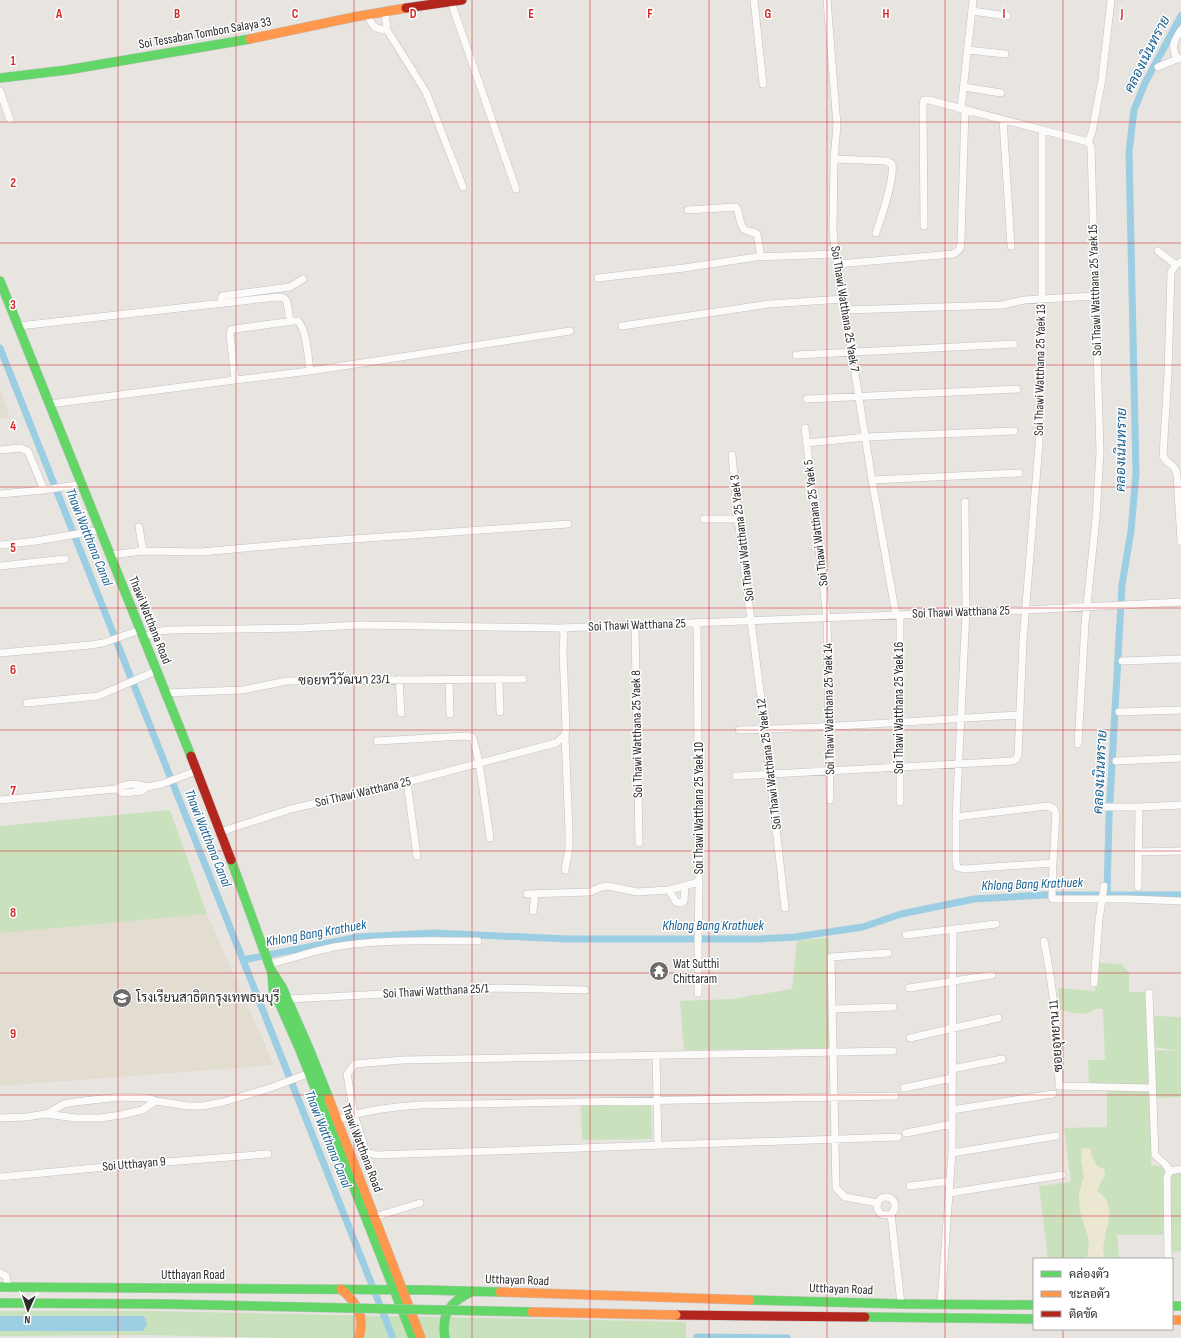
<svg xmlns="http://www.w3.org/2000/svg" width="1181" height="1338" font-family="'Sofia Sans Condensed',Sarabun,sans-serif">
<rect width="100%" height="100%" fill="#e8e5e1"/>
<path fill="#e2ddd0" d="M0,389L10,417L0,419Z
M207,914L274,1065L0,1086V932Z"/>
<path fill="#cae1bd" d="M170,810L207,914L0,933V826Z
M829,938L831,1048L684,1050L680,1001L732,999L792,989L797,940Z
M1099,963L1121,964L1129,973V992H1146L1150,1083L1144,1085L1089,1084L1088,1060H1105L1103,1009C1095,1008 1096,1009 1090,1012C1081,1016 1069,1012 1060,1009L1058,988L1094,991L1097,983Z
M1154,1016L1181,1017V1051L1154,1047Z
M1154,1050L1181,1051V1097L1155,1098Z
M1107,1090L1149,1092L1150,1126L1153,1130L1151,1165L1161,1166L1164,1169L1163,1235H1117L1119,1259H1106L1102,1252L1105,1239L1107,1201L1096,1190L1105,1175L1097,1166L1091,1154L1081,1160L1084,1176L1079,1194L1080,1211L1089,1240L1088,1256L1082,1259H1048L1039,1186L1071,1182L1064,1128L1107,1127Z
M651,1105L652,1139L582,1140L581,1106Z
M1181,1171V1251L1170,1252L1171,1175L1175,1172Z
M0,1311H148L686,1322V1338H282L149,1335L0,1336V1331H142L0,1316Z"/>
<path fill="#ebe7d1" d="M1082,1148L1091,1149V1154L1097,1166L1104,1169L1105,1175L1097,1190C1100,1193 1105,1197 1107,1202C1116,1221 1096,1242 1106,1259H1082L1088,1256L1089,1240L1080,1211L1079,1194L1084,1176L1081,1160Z"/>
<path fill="#9bcde3" d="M0,1316H143L146,1319L147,1325L143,1331H0Z"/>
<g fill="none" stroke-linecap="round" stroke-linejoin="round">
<path stroke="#9bcde3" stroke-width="7" d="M0,348L393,1338
M1107,893L1109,818L1122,585L1131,531L1136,474L1129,152L1134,110L1145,83L1181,16
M243,960L358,937L434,933L567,939H758L795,937L863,927L901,914L974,899L1043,895H1181
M697,1337L787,1338"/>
<g stroke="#c2c1c1" stroke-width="8">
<path id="street" d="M754,0L763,84
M827,0L837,125L834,159L833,230L834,241L872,480L896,615
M451,2L516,189
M972,11L1007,16
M385,12L387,30L426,92L463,187
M368,15C372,27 375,29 387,30
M1181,30C1173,43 1171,45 1177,59L1181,58
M968,50L1005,54
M1158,67L1177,59
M964,87L1001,93
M0,91L10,120
M961,109L973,0
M1003,120L1011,246
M1088,142L1092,132L1102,79L1111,0
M834,159L886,161L892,164C895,179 881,218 876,233
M688,210L736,207C740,213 739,224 744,229C748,232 753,231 757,234L761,257
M924,226L923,105L924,100H929L1088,142L1091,147L1100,452L1096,518L1085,624L1078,744
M1158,251L1176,265
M1181,262L1176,265L1171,272L1168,374L1163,456C1167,465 1175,463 1177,474L1181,542
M838,264L953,254C960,251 961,248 961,240L965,110
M598,278L684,268L756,257L836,254
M221,303L222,296L290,287L303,279
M846,310L1002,305L1024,300L1095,296
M19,326L277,297C281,297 285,297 287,302L290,322
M622,326L769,304L844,299
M796,355L1014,344
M235,380L230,335L231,330L235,329L293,321H298C307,331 308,357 310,371
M807,399L1017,389
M50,404L235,380L310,371L570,331
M805,428L827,618L830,800
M807,443L866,437L1014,431
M0,450L20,448L28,451L44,490
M732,455L738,519L765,730L785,908
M872,480L1019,473
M0,494L44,490L82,484
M704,519H738
M139,527L143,551
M0,545L36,541L100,530
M110,555L143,551L201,552L311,542L568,524
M0,566L65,559
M697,622L699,882L698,944V993
M635,625L639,843
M143,637L160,631L171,630L303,628L360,625L561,628L1026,610L1181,602
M0,653L90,645L103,643L140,630
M1122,661L1181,659
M399,679L401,713
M449,679L450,714
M499,679L500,712
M165,693L243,690L287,681L523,679
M27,703L98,696L156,671
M1119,712L1181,710
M739,730C832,728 926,720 1020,715
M377,741L464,736L471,737L473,738L479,762L490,838
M1116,761L1181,758
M736,776L1012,761L1016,759L1018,755L1023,641L1039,444L1042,299V130
M407,782L417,856
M116,789L123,793L142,791L147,787L162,784L196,771
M0,800L116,789C125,783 137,783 147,787
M900,802V615
M1105,807H1139
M956,817L1048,806L1054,809L1056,814L1053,863L964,869L957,867L956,862V817L966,612L965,502
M220,832L291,809L407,782L556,743L565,735L566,729L563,651L564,633L561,628
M1138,852L1181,851
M1053,863L1052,897L1053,899H1128L1181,901
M565,870L569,848V831L565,735
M1138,887L1139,807L1181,805
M669,890L699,882
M527,894L590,892L601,887L608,886L637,892L669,890L676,902L680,903L684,901L685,886
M533,911L535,894
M906,935L996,924
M1044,941C1054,990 1058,1036 1059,1086L1152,1088
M269,964C291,959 313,951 334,947C382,939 430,941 478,941
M1094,983L1099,920L1104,886
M909,988L992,975
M1149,993L1155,1155L1165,1164L1170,1171L1167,1177L1168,1259
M288,999L499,988L585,990
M833,1009L893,1007
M910,1038L998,1018
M893,1051L403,1060L355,1064L347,1074L354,1114L366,1152L376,1155L898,1137
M656,1055L658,1145
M952,1069L1002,1059
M904,1088L952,1078
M952,1110L1053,1094
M46,1114L76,1118H100L121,1115L142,1110L156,1101
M0,1118L26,1117L46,1114L64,1104L75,1102L119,1097L148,1098L156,1101L188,1106H203L223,1102L270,1088L310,1073
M337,1120C365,1110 391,1107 421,1105L895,1096
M906,1133L952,1124
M952,1153L1056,1136
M1170,1171L1181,1169
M0,1177L127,1165L268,1154
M910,1186L950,1181
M949,1193L1062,1175
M877 1206a9 9 0 1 1 18 0a9 9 0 1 1-18 0Z
M878,1203L845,1197L836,1188L831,957L888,953
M891,1214L901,1304
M374,1217L420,1203
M0,1273L6,1276L8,1287
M941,1303L952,1153L953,929"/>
</g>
<g stroke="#c2c1c1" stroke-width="10">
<path id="fast" d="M0,78L67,70L250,39
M0,281L191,756
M231,860L271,970L282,987L310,1051L329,1099
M272,972L273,989L300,1050L413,1338
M0,1287L426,1290L500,1292
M750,1300L901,1304L1034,1305
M0,1303L164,1304
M1172,1306H1181
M865,1317L1034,1319
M445,1338C441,1314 450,1302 471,1292"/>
</g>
<g stroke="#c2c1c1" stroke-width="10">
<path id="slow" d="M250,39L354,17L406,8
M329,1099L421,1338
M341,1289C358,1304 365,1316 359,1338
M500,1292L750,1300
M1172,1320H1181"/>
</g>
<g stroke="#c2c1c1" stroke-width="10">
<path id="jam" d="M406,8L462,0
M191,756L231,860
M676,1315L865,1317"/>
</g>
<use href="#street" stroke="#fcfbfa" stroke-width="7"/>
<use href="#fast" stroke="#63d668" stroke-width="9"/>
<use href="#slow" stroke="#ff974d" stroke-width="9"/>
<use href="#jam" stroke="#b3261e" stroke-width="9"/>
<g stroke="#c2c1c1" stroke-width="10" stroke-linecap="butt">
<path id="fast-bridge" d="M164,1304L532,1312"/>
</g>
<g stroke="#c2c1c1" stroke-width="10" stroke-linecap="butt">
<path id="slow-bridge" d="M532,1312L676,1315"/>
</g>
<use href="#fast-bridge" stroke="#63d668" stroke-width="9"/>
<use href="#slow-bridge" stroke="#ff974d" stroke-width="9"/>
</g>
<path fill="none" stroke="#d62828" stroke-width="1" stroke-opacity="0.55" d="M118,0V1338M236,0V1338M354,0V1338M472,0V1338M590,0V1338M709,0V1338M827,0V1338M945,0V1338M1063,0V1259M0,122H1181M0,243H1181M0,365H1181M0,487H1181M0,608H1181M0,730H1181M0,851H1181M0,973H1181M0,1095H1181M0,1216H1181M1063,1329V1338"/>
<defs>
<g id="temple-disc" transform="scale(1)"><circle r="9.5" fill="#6d6c6b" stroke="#fff"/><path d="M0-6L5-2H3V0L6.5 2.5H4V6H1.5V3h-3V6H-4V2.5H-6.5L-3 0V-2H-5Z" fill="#fff"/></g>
<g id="school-disc" transform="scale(1)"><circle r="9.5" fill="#6d6c6b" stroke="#fff"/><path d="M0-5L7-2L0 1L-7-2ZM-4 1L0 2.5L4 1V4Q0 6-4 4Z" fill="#fff"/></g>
</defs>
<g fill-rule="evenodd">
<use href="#temple-disc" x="659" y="971"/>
<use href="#school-disc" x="122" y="998"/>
</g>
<g text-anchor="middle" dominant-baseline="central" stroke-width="3" stroke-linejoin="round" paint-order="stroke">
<g font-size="13" fill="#2b2b2b" stroke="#fff">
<text transform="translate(205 33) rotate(-10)">Soi Tessaban Tombon Salaya 33</text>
<text transform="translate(1095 290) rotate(-92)">Soi Thawi Watthana 25 Yaek 15</text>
<text transform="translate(845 309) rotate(81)">Soi Thawi Watthana 25 Yaek 7</text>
<text transform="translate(1040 370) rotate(-89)">Soi Thawi Watthana 25 Yaek 13</text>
<text transform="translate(816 523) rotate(-97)">Soi Thawi Watthana 25 Yaek 5</text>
<text transform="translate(742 538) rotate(-97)">Soi Thawi Watthana 25 Yaek 3</text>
<text transform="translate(961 612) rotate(-2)">Soi Thawi Watthana 25</text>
<text transform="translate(150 620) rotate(68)">Thawi Watthana Road</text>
<text transform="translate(637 625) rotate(-2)">Soi Thawi Watthana 25</text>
<text transform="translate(344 680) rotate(-1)">ซอยทวีวัฒนา 23/1</text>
<text transform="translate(899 708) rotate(-90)">Soi Thawi Watthana 25 Yaek 16</text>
<text transform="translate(829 709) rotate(-91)">Soi Thawi Watthana 25 Yaek 14</text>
<text transform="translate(637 734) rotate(-91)">Soi Thawi Watthana 25 Yaek 8</text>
<text transform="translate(769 764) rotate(-97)">Soi Thawi Watthana 25 Yaek 12</text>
<text transform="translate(363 792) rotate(-13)">Soi Thawi Watthana 25</text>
<text transform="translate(699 808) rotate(-90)">Soi Thawi Watthana 25 Yaek 10</text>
<text transform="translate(436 991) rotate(-3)">Soi Thawi Watthana 25/1</text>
<text transform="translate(1056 1036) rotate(-94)">ซอยอุทยาน 11</text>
<text transform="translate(362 1148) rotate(69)">Thawi Watthana Road</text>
<text transform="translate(134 1164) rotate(-5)">Soi Utthayan 9</text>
<text x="193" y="1275">Utthayan Road</text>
<text transform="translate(517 1280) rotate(2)">Utthayan Road</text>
<text transform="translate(841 1289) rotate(2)">Utthayan Road</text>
</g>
<g font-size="13" fill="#2b2b2b" stroke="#fff" text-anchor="start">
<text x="673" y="964">Wat Sutthi<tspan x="673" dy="15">Chittaram</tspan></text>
<text x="136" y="998">โรงเรียนสาธิตกรุงเทพธนบุรี</text>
</g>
<g font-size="14" font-style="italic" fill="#196191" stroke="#fff">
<text transform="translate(1147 54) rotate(-63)">คลองเนินทราย</text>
<text transform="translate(1121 450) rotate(-89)">คลองเนินทราย</text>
<text transform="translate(89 537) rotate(68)">Thawi Watthana Canal</text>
<text transform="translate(1100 772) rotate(-87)">คลองเนินทราย</text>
<text transform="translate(208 838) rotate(68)">Thawi Watthana Canal</text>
<text transform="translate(1032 884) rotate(-2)">Khlong Bang Krathuek</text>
<text x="713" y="925">Khlong Bang Krathuek</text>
<text transform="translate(316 933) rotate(-10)">Khlong Bang Krathuek</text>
<text transform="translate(328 1139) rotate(68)">Thawi Watthana Canal</text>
</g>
</g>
<g font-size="13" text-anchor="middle" font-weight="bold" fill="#d62828" stroke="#fff" stroke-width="3" stroke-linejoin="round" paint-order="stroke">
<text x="59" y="18">A</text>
<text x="177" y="18">B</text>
<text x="295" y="18">C</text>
<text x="413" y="18">D</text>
<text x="531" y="18">E</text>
<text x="650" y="18">F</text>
<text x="768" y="18">G</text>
<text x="886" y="18">H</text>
<text x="1004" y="18">I</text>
<text x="1122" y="18">J</text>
<text x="13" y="65">1</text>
<text x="13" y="187">2</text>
<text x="13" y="309">3</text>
<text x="13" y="430">4</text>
<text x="13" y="552">5</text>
<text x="13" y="674">6</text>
<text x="13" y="795">7</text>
<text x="13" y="917">8</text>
<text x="13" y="1038">9</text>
</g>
<rect x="1033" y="1258" width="140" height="72" fill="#ffffff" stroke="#aaaaaa"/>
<rect x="1041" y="1271" width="20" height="6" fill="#63d668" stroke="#aaaaaa"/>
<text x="1069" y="1278" font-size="12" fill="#2b2b2b">คล่องตัว</text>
<rect x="1041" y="1291" width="20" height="6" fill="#ff974d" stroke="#aaaaaa"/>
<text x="1069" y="1298" font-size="12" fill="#2b2b2b">ชะลอตัว</text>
<rect x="1041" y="1311" width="20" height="6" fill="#b3261e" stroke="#aaaaaa"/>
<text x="1069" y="1318" font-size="12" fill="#2b2b2b">ติดขัด</text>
<g transform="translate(28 1310) rotate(183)" stroke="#ffffff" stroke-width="3" paint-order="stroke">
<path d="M0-3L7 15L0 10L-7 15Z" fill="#2b2b2b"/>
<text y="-6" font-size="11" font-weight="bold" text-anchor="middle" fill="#2b2b2b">N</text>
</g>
</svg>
